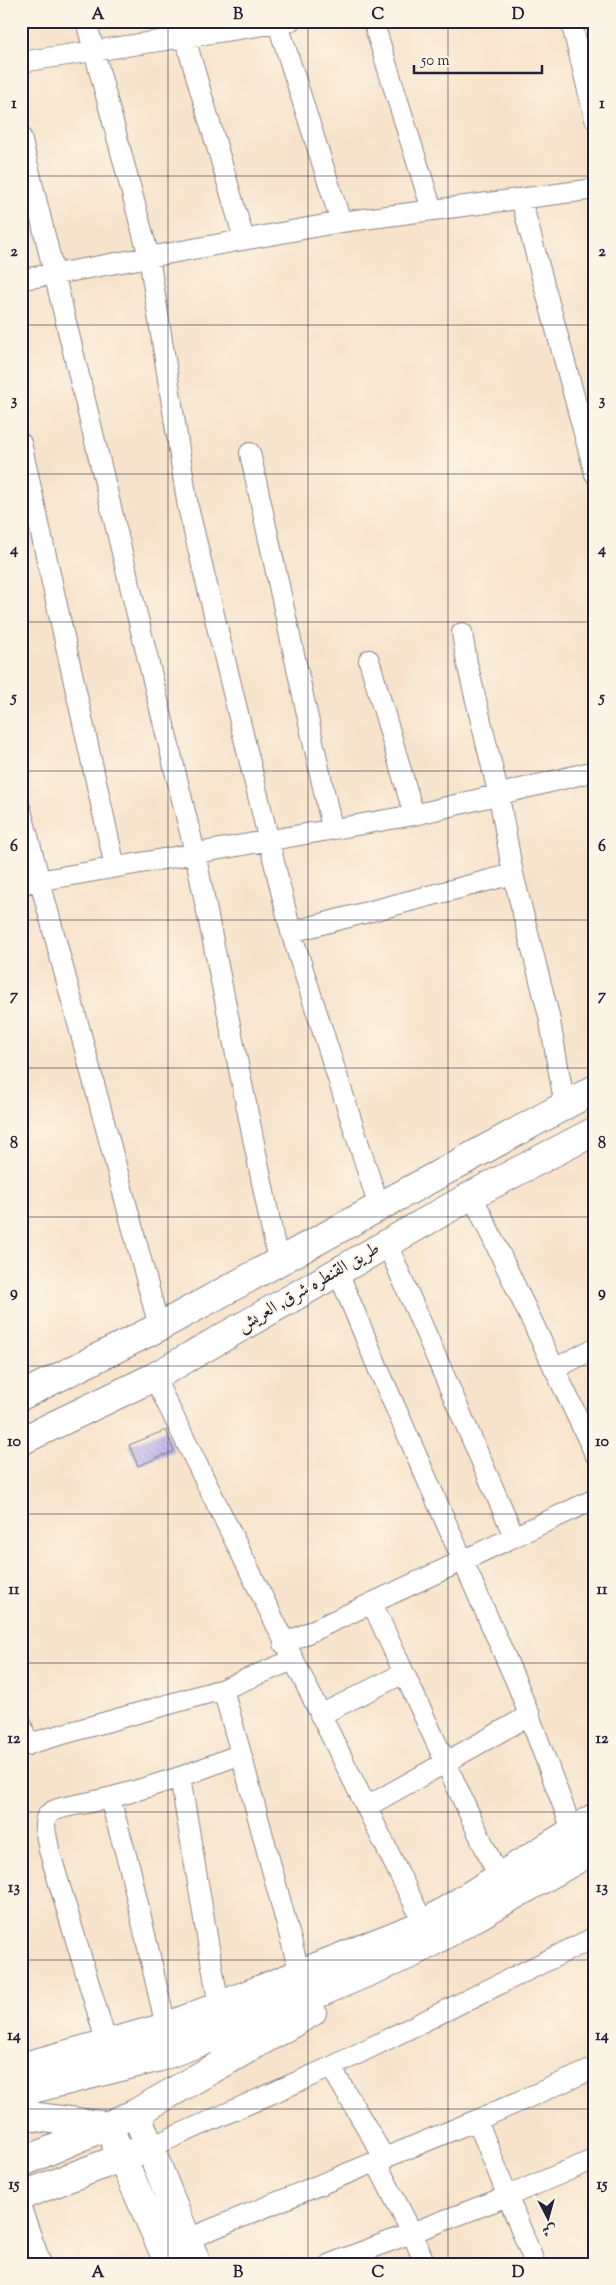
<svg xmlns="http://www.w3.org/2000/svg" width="616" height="2285" font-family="'Sorts Mill Goudy',Amiri,serif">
<defs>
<pattern id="building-back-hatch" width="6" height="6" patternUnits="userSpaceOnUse" patternTransform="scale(1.25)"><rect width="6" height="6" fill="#b7acee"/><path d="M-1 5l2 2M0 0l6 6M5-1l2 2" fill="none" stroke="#948cc2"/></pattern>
</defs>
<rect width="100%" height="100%" fill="#fcf5e5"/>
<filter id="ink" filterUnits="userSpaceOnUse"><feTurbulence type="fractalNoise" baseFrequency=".02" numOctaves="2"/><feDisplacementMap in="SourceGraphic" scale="10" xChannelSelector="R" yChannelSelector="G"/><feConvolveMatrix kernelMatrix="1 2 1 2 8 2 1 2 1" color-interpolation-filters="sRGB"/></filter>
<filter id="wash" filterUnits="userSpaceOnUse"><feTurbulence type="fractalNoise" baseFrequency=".0096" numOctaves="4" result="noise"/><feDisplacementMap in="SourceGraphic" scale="20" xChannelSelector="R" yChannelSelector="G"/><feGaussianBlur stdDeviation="1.12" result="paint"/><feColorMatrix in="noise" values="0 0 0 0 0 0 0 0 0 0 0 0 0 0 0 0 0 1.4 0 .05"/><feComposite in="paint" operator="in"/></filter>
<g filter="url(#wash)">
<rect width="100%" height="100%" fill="#f7e3cb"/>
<g id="blocks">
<path fill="url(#building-back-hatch)" d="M166,1430L174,1451L138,1466L129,1445Z"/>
</g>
</g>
<g filter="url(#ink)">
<use href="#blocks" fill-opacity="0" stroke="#8c8283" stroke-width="1"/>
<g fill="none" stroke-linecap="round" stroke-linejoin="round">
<g stroke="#8c8283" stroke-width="22">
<path id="street" d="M86,21L149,257L188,507L291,932L379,1207
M180,21L244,239
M277,21L341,222
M373,21L432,210
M571,21L595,119
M21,62L290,21
M21,137L195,853L278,1261
M521,199L595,474
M21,279L56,274L341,222L595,189
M21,443L115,867
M250,453L332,828
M462,633L467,663L499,796L513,874L549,1016L565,1106
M369,660L414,815
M21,810L159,1327
M21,884L414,815L595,771
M291,932L513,874
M472,1195L595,1454
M387,1244L514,1536
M338,1272L378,1368L518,1686L573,1832
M554,1369L595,1348
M154,1377L424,1924
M372,1603L404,1673
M284,1644L595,1499
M320,1715L404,1673L499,1878
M21,1723L28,1745
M21,1746L223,1689L293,1660
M241,1754L300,1974
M110,1799L130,1869L166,2027
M366,1807L530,1715
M219,2007L180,1777L241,1754L223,1689
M107,2044L49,1850C48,1840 42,1825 47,1816C53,1808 66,1807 75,1805C111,1799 145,1788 180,1777
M331,2067L385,2159
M477,2120L535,2264
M151,2147L331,2067L595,1937
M376,2162L412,2233L425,2264
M21,2208L41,2264
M188,2239L477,2120L595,2068
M330,2264L508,2196L595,2159"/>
</g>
<g stroke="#8c8283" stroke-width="30">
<path id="secondary" d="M21,2067L166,2027L424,1924L595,1817
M21,2092L157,2058L228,2032L413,1953L595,1849
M136,2113L197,2264
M21,2115L108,2126L169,2264
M21,2163L136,2113L312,2012
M21,2196L139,2151"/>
</g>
<g stroke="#8c8283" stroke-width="30">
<path id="highway" d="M21,1396L159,1327L595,1089
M21,1441L154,1377L472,1195L595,1131"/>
</g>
<use href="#street" stroke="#fff" stroke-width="20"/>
<use href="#secondary" stroke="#fff" stroke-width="28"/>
<use href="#highway" stroke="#fff" stroke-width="28"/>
</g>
</g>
<path fill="none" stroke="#22223b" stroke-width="1" stroke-opacity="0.55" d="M168,21V2264M308,21V2264M448,21V2264M21,176H595M21,325H595M21,474H595M21,622H595M21,771H595M21,920H595M21,1068H595M21,1217H595M21,1366H595M21,1514H595M21,1663H595M21,1812H595M21,1960H595M21,2109H595"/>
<g text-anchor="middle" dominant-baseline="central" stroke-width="4" stroke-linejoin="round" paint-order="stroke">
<g font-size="18" fill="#22223b" stroke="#fcf5e5">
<text transform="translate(309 1288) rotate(-30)">طريق القنطره شرق, العريش</text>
</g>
</g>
<rect width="616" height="2285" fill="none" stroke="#fcf5e5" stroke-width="55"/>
<g transform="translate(548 2218) rotate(174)" stroke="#fcf5e5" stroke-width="4" paint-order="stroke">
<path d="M0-4L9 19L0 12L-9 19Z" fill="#22223b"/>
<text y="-8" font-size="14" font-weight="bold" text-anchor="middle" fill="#22223b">ش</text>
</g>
<path d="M414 65v8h128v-8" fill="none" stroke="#22223b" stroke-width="2.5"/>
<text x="421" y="65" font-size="15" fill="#22223b" stroke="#fcf5e5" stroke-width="4" paint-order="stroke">50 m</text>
<rect x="28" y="28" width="560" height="2230" fill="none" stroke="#22223b" stroke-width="2"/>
<g font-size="16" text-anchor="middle" font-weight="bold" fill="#22223b">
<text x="98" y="19">A</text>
<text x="238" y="19">B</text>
<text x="378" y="19">C</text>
<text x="518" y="19">D</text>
<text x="14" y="108">1</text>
<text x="602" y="108">1</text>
<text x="14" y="256">2</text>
<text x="602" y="256">2</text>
<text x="14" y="405">3</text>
<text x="602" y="405">3</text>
<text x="14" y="554">4</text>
<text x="602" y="554">4</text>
<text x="14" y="702">5</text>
<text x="602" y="702">5</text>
<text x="14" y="851">6</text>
<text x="602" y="851">6</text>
<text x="14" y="1000">7</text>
<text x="602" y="1000">7</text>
<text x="14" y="1148">8</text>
<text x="602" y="1148">8</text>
<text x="14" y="1297">9</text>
<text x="602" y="1297">9</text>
<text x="14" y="1446">10</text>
<text x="602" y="1446">10</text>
<text x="14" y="1594">11</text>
<text x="602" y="1594">11</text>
<text x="14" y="1743">12</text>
<text x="602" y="1743">12</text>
<text x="14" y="1892">13</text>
<text x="602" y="1892">13</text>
<text x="14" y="2040">14</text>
<text x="602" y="2040">14</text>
<text x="14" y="2189">15</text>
<text x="602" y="2189">15</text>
<text x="98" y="2277">A</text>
<text x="238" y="2277">B</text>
<text x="378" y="2277">C</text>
<text x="518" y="2277">D</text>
</g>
</svg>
